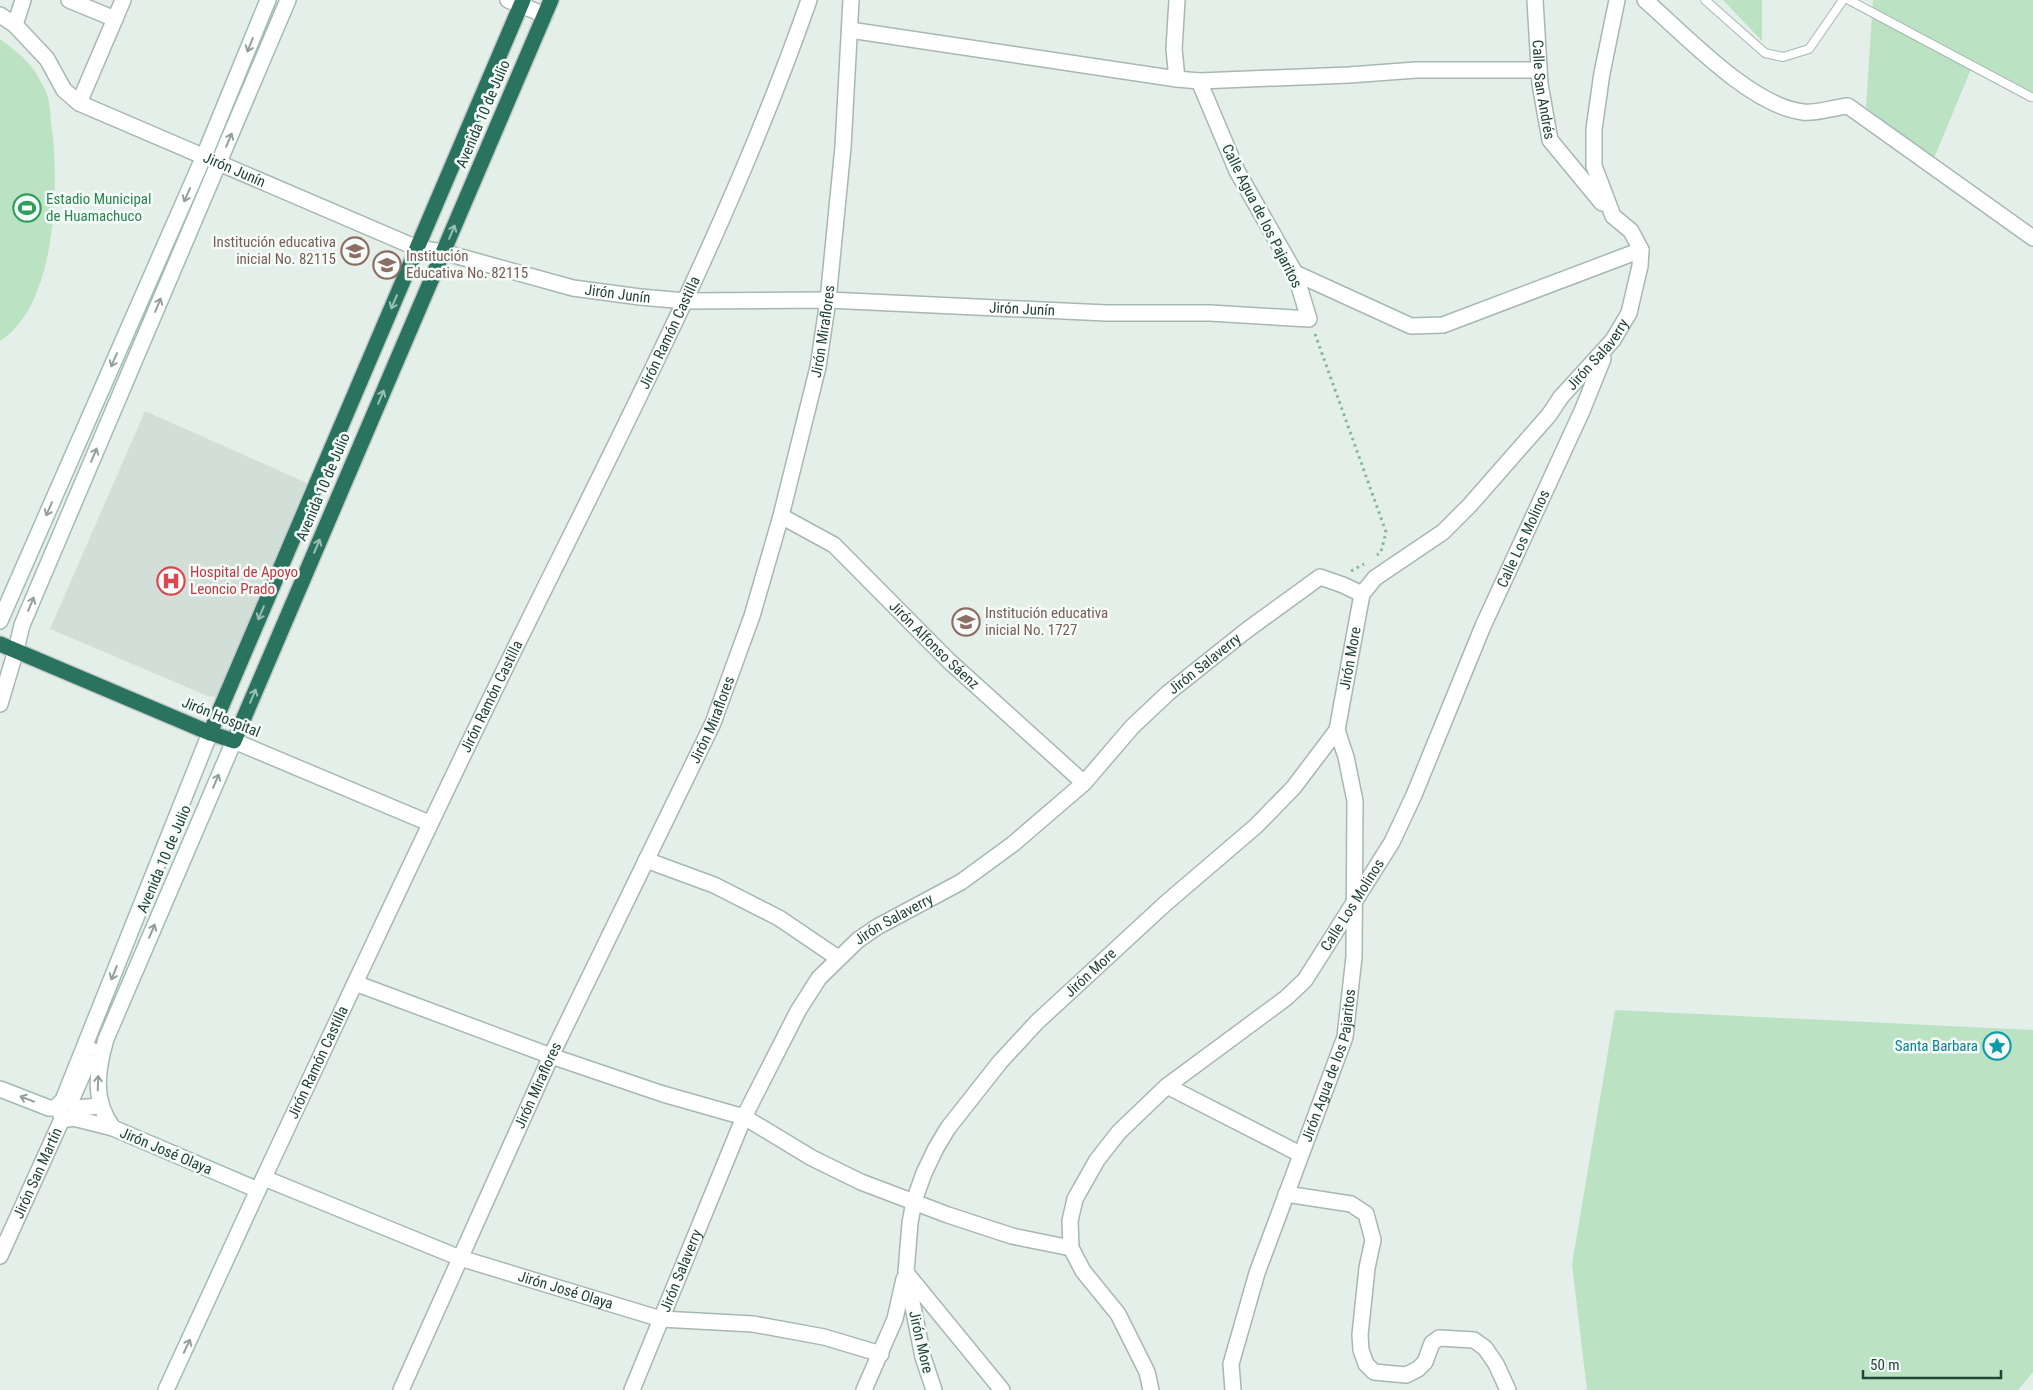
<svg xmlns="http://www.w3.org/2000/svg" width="2033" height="1390" font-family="'Roboto Condensed',sans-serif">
<rect width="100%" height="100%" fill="#e4efe9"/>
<path fill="#d2dfd8" d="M145,411L307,483L287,531L292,533L223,696L210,697L50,629Z"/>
<path fill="#bbe2c3" d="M1723,0H1762V41Z
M1873,0H2033V93L1974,62L1932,163L1866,107Z
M0,39C23,56 34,65 46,92C50,100 50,112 51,122C60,181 57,306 0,341Z
M1615,1010L2033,1030V1372L2018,1390H1587L1572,1264Z"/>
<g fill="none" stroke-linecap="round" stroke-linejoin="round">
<g stroke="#a6b8b0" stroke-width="10">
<path id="lane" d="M1705,0L1765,53L1783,57L1809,49L1843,0
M1849,0L2031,97"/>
</g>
<g stroke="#a6b8b0" stroke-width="18">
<g id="street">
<path d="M69,0L115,19"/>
<path d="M508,0L545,15"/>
<path id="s1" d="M1535,0L1540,84L1550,140L1602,203"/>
<path d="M1645,0C1685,35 1751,106 1803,112C1815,114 1835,107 1848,106L2033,238"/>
<path id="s2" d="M0,15L15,25L47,59L64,90L79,103L417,248L443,252L573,288L640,297L686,301L828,300L1106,313H1210L1309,319L1295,273L1237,171L1199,81L1177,79L1174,49L1177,0"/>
<path d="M15,25L23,0"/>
<path d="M850,30L1177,79"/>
<path d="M1199,81L1349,75L1416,70H1539"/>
<path d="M79,103L123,0"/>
<path d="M1295,273L1411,326L1443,325L1641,250"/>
<path id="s3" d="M781,516L834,545L949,661L1084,783"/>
<path d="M0,704L16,650"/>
<path d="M234,741L429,823"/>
<path d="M646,860L714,885L779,918L838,958"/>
<path d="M355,983L551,1056L663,1094L744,1117L812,1158L861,1182L948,1215L1012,1236L1071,1248"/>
<circle cx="90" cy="1056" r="6"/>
<path d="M1167,1086L1300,1154"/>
<path d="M70,1103L88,1062"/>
<circle cx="68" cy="1111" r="8"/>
<path d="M76,1108L100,1106"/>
<path d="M73,1118L113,1128"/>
<path id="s4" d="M264,1178L460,1258L661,1319L753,1324L824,1337L881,1354"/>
<path id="s5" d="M258,1190C346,1003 432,816 524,630C626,423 733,218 809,0"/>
<path d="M1286,1194L1351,1204L1366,1214L1373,1240L1367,1268L1360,1335L1361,1350L1366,1364L1374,1372L1406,1375L1418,1369L1425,1362L1432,1343L1439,1338L1474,1340L1485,1348L1496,1364L1508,1390"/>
<path id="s6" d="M0,1256L63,1117"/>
<path d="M907,1274L1002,1390"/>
<path id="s7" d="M401,1390L551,1056L713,723L752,616L781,516L818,367L828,300L843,147L851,0"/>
<path id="s8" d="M632,1390L744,1117L798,1011L819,978L858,940L877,927L961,882L1013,844L1084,783L1132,727L1168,693L1247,630L1320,577L1343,585L1362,594"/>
<path d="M864,1390L895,1319L904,1279"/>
<path id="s9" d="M934,1390L923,1357L906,1272L910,1223L914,1201L924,1173L936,1148L948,1128L1000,1062L1037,1022L1166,903L1256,826L1294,787L1337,730L1362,594L1375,578L1443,532L1470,505L1549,415L1561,397L1613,340L1629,313L1640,266L1641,250L1631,231L1613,216L1594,166V129L1602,73L1617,0"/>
<path id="s10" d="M1151,1390L1147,1372L1118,1314L1083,1271L1071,1248L1070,1221L1075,1199L1097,1160L1119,1132L1167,1086L1286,998L1305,980L1331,939L1392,842L1414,795L1483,626L1582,411L1603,359"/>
<path id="s11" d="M1233,1390L1231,1364L1257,1273L1345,1037L1354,957L1355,801L1346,757L1337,730"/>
</g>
</g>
<g stroke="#a1bcb1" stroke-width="18">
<path id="secondary" d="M0,621L204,156L268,0
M16,650L22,625L288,0
M0,1089L49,1108H55L63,1100L210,733
M166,1390L258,1190L113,1128C92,1100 97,1070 106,1039L234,741"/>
</g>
<g stroke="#c1cac7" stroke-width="18">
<path id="highway" d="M0,644L210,733L234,741L551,0
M210,733L523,0"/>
</g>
<path stroke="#81b6a2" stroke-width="3" stroke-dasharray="2.5 4" stroke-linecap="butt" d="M1315,334L1386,532L1381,552L1377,555
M1351,571L1364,564"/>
<use href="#lane" stroke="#fff" stroke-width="8"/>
<use href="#street" stroke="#fff" stroke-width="15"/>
<use href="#secondary" stroke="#fff" stroke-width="15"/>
<use href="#highway" stroke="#29735f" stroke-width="15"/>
</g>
<defs><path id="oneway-shaft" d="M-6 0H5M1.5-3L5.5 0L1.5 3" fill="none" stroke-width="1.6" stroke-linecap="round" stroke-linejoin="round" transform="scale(1.25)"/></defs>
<g stroke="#90a19c">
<use href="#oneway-shaft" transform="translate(250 45) rotate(112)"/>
<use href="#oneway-shaft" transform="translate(229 140) rotate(-67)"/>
<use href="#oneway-shaft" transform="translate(187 195) rotate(114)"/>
<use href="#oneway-shaft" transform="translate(158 305) rotate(-67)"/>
<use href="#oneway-shaft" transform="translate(114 360) rotate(114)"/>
<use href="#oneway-shaft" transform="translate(94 455) rotate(-67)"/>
<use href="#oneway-shaft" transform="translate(49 509) rotate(114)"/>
<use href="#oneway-shaft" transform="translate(31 604) rotate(-67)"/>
<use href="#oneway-shaft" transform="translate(216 781) rotate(-67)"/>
<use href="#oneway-shaft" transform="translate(152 931) rotate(-67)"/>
<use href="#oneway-shaft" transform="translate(114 973) rotate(112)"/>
<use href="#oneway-shaft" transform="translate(98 1083) rotate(-88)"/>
<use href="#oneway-shaft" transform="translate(27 1099) rotate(-159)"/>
<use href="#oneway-shaft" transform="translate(187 1346) rotate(-65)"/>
</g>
<g stroke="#99beb3">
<use href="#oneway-shaft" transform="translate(452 232) rotate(-67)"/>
<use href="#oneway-shaft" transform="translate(394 302) rotate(113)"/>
<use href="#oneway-shaft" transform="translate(381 397) rotate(-67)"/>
<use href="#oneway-shaft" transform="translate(317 546) rotate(-67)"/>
<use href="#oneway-shaft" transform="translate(261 613) rotate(113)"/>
<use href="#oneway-shaft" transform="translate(253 696) rotate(-67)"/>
</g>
<defs>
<g id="stadium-ring" transform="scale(1.4375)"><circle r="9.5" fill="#f5fbf8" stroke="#2e9e5b" stroke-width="1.5"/><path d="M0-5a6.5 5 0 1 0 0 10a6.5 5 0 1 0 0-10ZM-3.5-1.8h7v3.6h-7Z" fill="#2e9e5b"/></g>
<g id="school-ring" transform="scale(1.4375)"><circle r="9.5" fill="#f5fbf8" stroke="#8d6e63" stroke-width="1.5"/><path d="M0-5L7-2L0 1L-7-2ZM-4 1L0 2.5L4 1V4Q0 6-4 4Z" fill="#8d6e63"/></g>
<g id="hospital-ring" transform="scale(1.4375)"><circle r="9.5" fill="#f5fbf8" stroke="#e0444e" stroke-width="1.5"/><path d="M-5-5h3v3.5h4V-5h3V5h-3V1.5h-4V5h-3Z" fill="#e0444e"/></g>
<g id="sight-ring" transform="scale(1.4375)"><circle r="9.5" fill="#f5fbf8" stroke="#0f9aa8" stroke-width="1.5"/><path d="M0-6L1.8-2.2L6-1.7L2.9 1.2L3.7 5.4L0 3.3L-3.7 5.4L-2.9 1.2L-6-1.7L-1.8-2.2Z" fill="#0f9aa8"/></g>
</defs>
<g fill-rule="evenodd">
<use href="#stadium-ring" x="27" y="208"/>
<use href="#school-ring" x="355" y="251"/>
<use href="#school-ring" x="387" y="265"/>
<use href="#hospital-ring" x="171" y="581"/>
<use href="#school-ring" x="966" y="622"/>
<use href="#sight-ring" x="1997" y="1046"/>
</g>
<g text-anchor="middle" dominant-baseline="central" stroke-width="5" stroke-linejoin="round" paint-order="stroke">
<g font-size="15" fill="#214338" stroke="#f5fbf8">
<text stroke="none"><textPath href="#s1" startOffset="90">Calle San Andrés</textPath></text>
<text transform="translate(483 114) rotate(-67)">Avenida 10 de Julio</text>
<text stroke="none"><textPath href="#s2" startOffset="289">Jirón Junín</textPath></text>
<text transform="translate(1262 216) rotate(63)">Calle Agua de los Pajaritos</text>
<text stroke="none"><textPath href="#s2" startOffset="694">Jirón Junín</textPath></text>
<text stroke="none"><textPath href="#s2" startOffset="1099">Jirón Junín</textPath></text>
<text stroke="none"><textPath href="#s7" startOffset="1144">Jirón Miraflores</textPath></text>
<text stroke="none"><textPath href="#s5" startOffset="951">Jirón Ramón Castilla</textPath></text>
<text stroke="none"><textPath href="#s9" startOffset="1309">Jirón Salaverry</textPath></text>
<text transform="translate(323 487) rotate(-67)">Avenida 10 de Julio</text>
<text stroke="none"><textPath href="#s10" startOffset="1029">Calle Los Molinos</textPath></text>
<text stroke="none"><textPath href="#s3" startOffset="202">Jirón Alfonso Sáenz</textPath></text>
<text stroke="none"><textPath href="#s9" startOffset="905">Jirón More</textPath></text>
<text stroke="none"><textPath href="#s8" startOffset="954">Jirón Salaverry</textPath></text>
<text stroke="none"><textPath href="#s5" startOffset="546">Jirón Ramón Castilla</textPath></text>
<text transform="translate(221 717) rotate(22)">Jirón Hospital</text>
<text stroke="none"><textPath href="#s7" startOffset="739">Jirón Miraflores</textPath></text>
<text transform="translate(164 859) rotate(-67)">Avenida 10 de Julio</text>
<text stroke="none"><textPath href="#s10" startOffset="624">Calle Los Molinos</textPath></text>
<text stroke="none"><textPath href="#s8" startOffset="549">Jirón Salaverry</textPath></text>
<text stroke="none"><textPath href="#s9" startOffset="485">Jirón More</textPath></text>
<text stroke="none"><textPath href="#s5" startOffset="141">Jirón Ramón Castilla</textPath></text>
<text stroke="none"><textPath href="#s11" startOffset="341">Jirón Agua de los Pajaritos</textPath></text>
<text stroke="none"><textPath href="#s7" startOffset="334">Jirón Miraflores</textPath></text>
<text transform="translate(166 1151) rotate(23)">Jirón José Olaya</text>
<text stroke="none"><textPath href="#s6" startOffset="91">Jirón San Martín</textPath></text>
<text stroke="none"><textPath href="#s8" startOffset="129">Jirón Salaverry</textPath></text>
<text stroke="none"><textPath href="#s4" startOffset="322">Jirón José Olaya</textPath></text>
<text transform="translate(921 1342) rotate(77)">Jirón More</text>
</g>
<g font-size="15" fill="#27864d" stroke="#f5fbf8" text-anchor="start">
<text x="46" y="199">Estadio Municipal<tspan x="46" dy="17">de Huamachuco</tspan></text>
</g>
<g font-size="15" fill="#785e54" stroke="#f5fbf8" text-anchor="start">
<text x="336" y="242" text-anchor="end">Institución educativa<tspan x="336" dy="17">inicial No. 82115</tspan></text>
<text x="406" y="256">Institución<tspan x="406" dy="17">Educativa No. 82115</tspan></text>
<text x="985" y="613">Institución educativa<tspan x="985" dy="17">inicial No. 1727</tspan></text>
</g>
<g font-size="15" fill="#be3a42" stroke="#f5fbf8" text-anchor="start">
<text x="190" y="572">Hospital de Apoyo<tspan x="190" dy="17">Leoncio Prado</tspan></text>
</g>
<g font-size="15" fill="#0d838f" stroke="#f5fbf8" text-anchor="end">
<text x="1978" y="1046">Santa Barbara</text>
</g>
</g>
<path d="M1863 1370v8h138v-8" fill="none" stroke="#214338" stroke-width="2.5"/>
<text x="1870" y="1370" font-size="15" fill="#214338" stroke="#f5fbf8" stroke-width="4" paint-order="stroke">50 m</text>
</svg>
